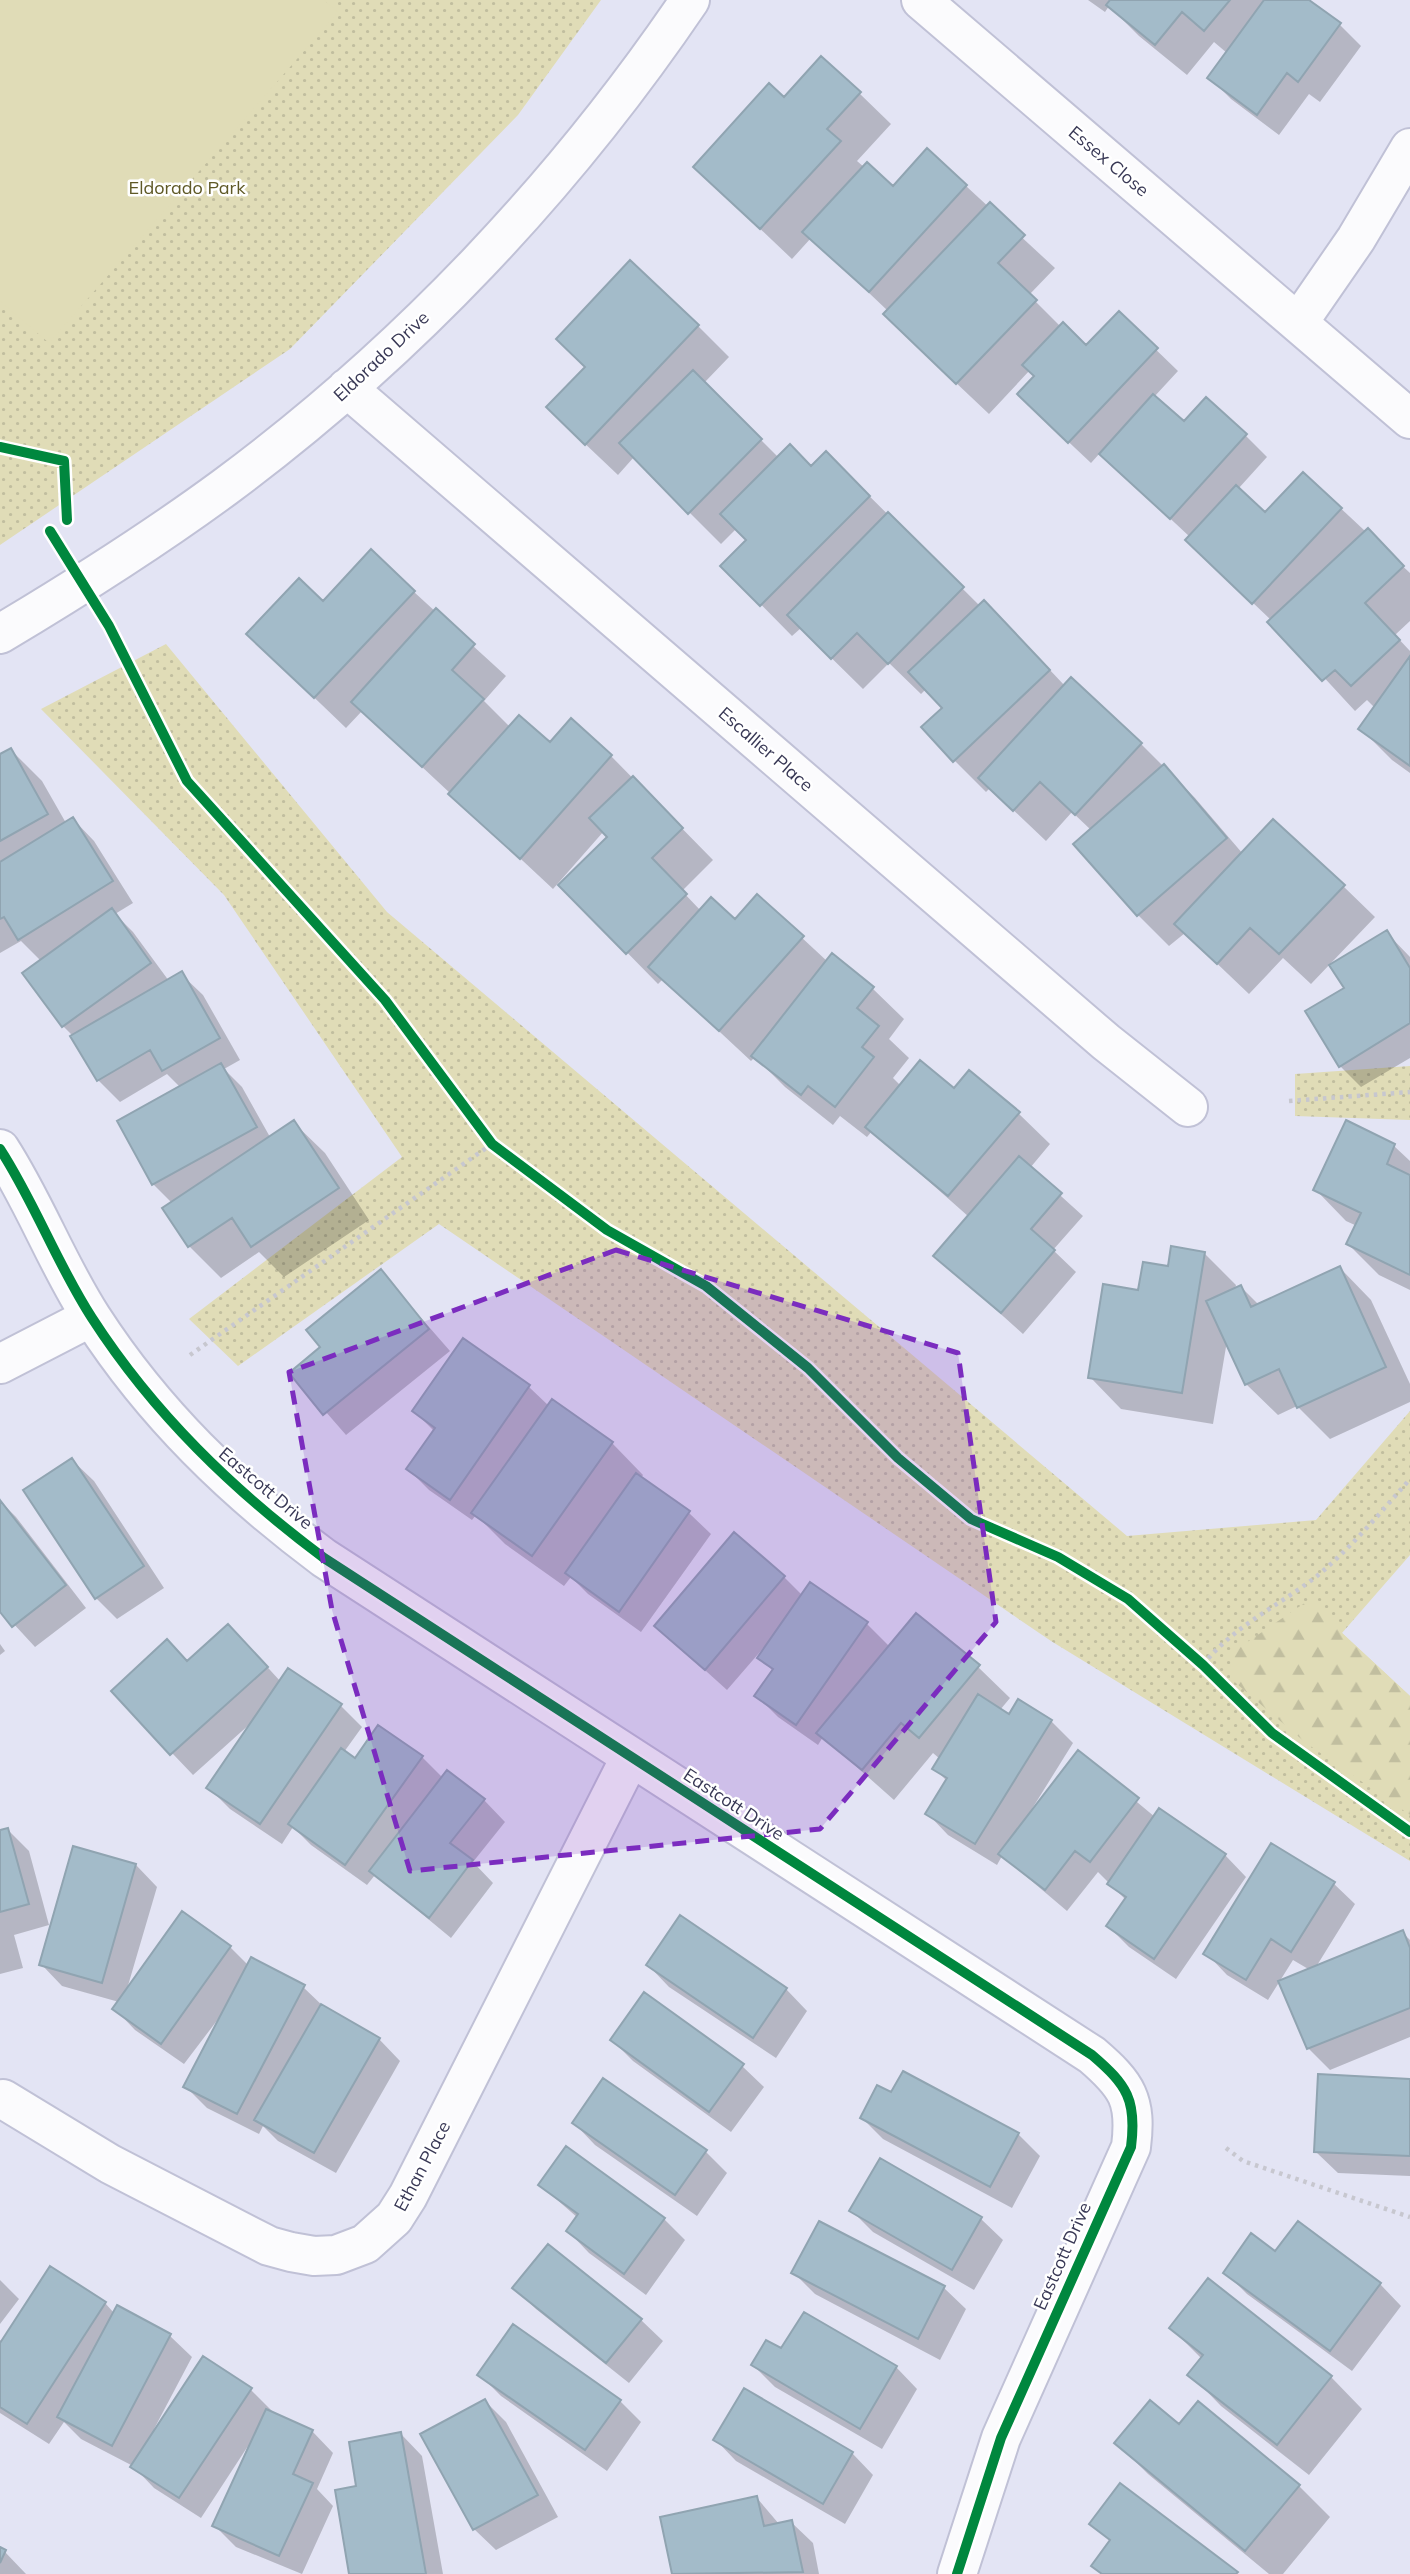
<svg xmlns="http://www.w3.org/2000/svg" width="1410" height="2574" font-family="Mulish,sans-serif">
<defs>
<pattern id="green-dots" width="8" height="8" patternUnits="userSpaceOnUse" patternTransform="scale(1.75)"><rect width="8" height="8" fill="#e0dcb7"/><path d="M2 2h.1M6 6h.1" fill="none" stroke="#c1be9f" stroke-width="1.8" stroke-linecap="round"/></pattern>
<pattern id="forest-firs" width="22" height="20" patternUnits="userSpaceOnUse" patternTransform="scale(1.75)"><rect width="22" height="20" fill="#e0dcb7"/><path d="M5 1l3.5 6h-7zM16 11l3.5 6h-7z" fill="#c1be9f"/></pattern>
</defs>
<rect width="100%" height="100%" fill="#e3e4f4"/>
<path fill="url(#green-dots)" d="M0,0H601L518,115L290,349L0,545Z
M166,644L387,912L1127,1536L1316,1520L1410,1411V1555L1342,1633L1410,1696V1861L1051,1641L439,1224L238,1366L189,1319L402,1157L224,895L41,709Z
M1410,1066V1120L1295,1116V1074Z"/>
<path fill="url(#forest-firs)" d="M1312,1598L1342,1633L1410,1696V1815L1306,1743L1230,1678L1231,1653Z"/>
<path fill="#e0dcb7" d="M0,0H324L338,12L49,343L0,301Z"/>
<path fill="#0003" d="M1088,0H1306L1340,25L1361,46L1320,102L1309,94L1279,135L1231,99L1210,78L1227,53L1214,42L1187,75L1139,36L1109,6L1105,12Z
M859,93L891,124L857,161L864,167L893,188L966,186L1055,268L1029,295L1061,327L1086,347L1119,314L1178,371L1154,397L1184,424L1246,436L1267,457L1238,489L1265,515L1304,474L1410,573V621L1395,635L1410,651V773L1392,760L1360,728L1375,708L1367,700L1355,711L1271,620L1209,561L1190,537L1100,453L1091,463L1040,415L1036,376L1030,370L989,414L916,345L888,311L811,238L792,259L695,167L784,99Z
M698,326L729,357L704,383L779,458L812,468L826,453L980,606L1015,633L1065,686L1141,744L1195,798L1243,854L1343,886L1375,917L1311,984L1283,958L1249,994L1185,933L1169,946L1138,915L1091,830L1072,812L1046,841L990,788L986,792L954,760L944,708L926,689L921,694L889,663L863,689L801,628L792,636L723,566L749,540L737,528L721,544L634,457L618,475L580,439Z
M414,592L506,676L484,701L510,727L550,745L611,756L713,860L682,891L701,911L735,922L757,896L828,962L872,988L904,1019L889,1039L909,1058L893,1078L901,1086L954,1091L1018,1113L1050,1144L1030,1168L1083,1216L1053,1250L1076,1272L1023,1334L936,1256L969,1217L872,1131L867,1137L840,1116L833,1125L785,1087L755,1057L751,1061L663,979L658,984L561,885L610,837L604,831L553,889L362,711L346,728L248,634L323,603Z
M11,750L42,781L66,823L73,819L94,841L133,903L115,914L133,932L169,981L181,974L203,995L240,1060L224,1069L242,1087L270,1137L293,1122L325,1153L369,1220L284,1277L259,1252L221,1278L189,1246L164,1208L172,1203L153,1184L181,1088L167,1074L120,1102L98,1080L72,1035L63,1026L41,961L21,941L0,953V756Z
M1386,932L1410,957V1058L1361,1087L1340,1066L1346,989Z
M1394,1146L1410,1161V1290L1379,1275L1348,1244L1357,1226L1346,1221L1315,1189Z
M1204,1253L1236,1285L1235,1289L1241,1287L1259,1305L1340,1268L1371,1300L1410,1384V1402L1330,1439L1297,1406L1278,1415L1246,1384L1227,1341L1213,1424L1121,1409L1090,1377L1139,1292L1170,1268Z
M381,1272L450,1351L346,1435L292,1373L323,1348Z
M463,1340L529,1387L549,1406L612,1443L643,1475L641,1478L689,1513L711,1534L641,1632L588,1594L571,1577L564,1586L505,1544L476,1515L472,1520L429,1490L408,1469L434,1431L414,1411Z
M72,1460L94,1481L164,1588L117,1619L96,1598Z
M0,1501L16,1517L86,1608L35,1647L0,1609Z
M784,1577L803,1596L866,1623L890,1647L978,1667L1010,1698L1000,1710L1009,1716L1051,1721L1073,1743L1030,1812L1032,1813L1078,1753L1155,1817L1225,1855L1246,1877L1176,1979L1129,1947L1108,1926L1126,1900L1098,1872L1067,1911L1002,1856L997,1865L948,1835L927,1813L947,1781L934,1768L940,1759L933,1753L894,1800L823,1737L818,1745L778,1717L756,1695L773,1671L760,1657L767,1647L765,1646L727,1690L656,1626Z
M0,1644L5,1651L0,1655Z
M250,1648L281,1682L340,1705L362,1727L344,1752L356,1760L422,1757L443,1778L484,1800L505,1822L473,1862L493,1883L451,1938L375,1875L367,1885L311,1845L293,1827L282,1844L230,1809L209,1788L251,1723L193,1775L113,1691L188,1663Z
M8,1830L29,1851L49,1925L14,1935L23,1968L0,1974V1832Z
M136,1865L157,1887L127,1989L230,1947L249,1966L303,1987L325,2008L379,2039L400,2061L336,2173L278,2141L263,2126L259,2134L207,2108L185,2086L228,2006L184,2064L135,2030L114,2008L119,2002L62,1986L41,1964Z
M1333,1883L1355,1904L1316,1967L1402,1932L1410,1940V2037L1330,2070L1308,2048L1310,1970L1293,1960L1268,2000L1227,1975L1206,1953Z
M648,1965L786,1989L807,2011L776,2058L669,1987Z
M612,2040L742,2066L764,2087L731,2132L633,2061Z
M1410,2080V2176L1338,2173L1316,2152Z
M892,2095L1018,2134L1040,2156L1012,2208L883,2139L862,2118Z
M574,2123L705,2151L727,2173L697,2216L595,2145Z
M880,2161L981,2219L1003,2240L974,2290L873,2232L851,2210Z
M540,2185L664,2219L685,2240L646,2295L589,2253L568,2231L578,2218Z
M820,2223L944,2288L966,2309L940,2360L815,2294L794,2273Z
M1276,2253L1380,2284L1401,2306L1352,2371L1247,2294L1225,2272Z
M0,2280L19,2299L0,2324Z
M515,2288L641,2320L663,2341L629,2383L536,2309Z
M105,2303L114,2313L117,2308L170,2336L192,2357L154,2429L250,2389L272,2411L271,2413L312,2431L333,2453L317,2489L333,2506L302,2574L236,2547L214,2525L248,2446L201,2518L154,2488L133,2466L81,2439L64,2422L49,2444L0,2413V2340L3,2342Z
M1171,2328L1331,2377L1362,2409L1309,2475L1221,2406L1190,2374L1202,2359Z
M782,2351L896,2367L917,2389L882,2449L775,2387L753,2365Z
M480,2375L620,2401L641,2422L607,2471L501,2396Z
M485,2401L506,2422L558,2517L496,2550L474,2529Z
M1180,2427L1299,2486L1330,2517L1283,2574H1269L1148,2474L1117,2443Z
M401,2434L422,2456L443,2574H351L358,2488Z
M715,2439L852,2453L873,2475L845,2524L736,2461Z
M757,2498L779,2524L791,2522L813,2543L819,2574H674L662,2519Z
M0,2549L5,2552L26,2574H0Z"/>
<path fill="#a3bbc9" stroke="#90a4b1" stroke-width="2" d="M1110,0H1230L1204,31L1182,12L1155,45L1106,5Z
M1264,0H1309L1341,23L1298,82L1287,73L1257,115L1207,78Z
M821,56L861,92L827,129L841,141L760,229L693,167L769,83L784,97Z
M927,148L967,185L869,292L802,232L867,162L893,186Z
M990,202L1025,235L998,263L1037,300L956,384L883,314Z
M630,260L699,325L585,445L546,407L585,367L556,339Z
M1119,311L1158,348L1068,443L1017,394L1034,376L1022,365L1063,322L1086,345Z
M693,370L762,439L688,514L619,443Z
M1153,394L1184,421L1206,397L1247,434L1170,519L1099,454Z
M790,444L811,466L826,451L870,496L760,606L720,566L746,540L720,514Z
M1303,472L1342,508L1252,604L1185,540L1236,485L1265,512Z
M888,512L964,587L888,664L857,633L831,659L787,615Z
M1368,528L1404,566L1365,603L1400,640L1351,686L1335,670L1322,681L1267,622Z
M371,549L415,591L314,698L246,634L299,578L323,601Z
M984,600L1050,670L953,762L921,727L942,708L908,672Z
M436,608L475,644L452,670L484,699L422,767L351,702Z
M1410,656V766L1358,729Z
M1071,677L1142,743L1075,815L1040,782L1013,811L978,778Z
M519,715L550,742L571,718L612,755L520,859L448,794Z
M11,748L48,814L0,841V754Z
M1164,764L1227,838L1137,916L1073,844Z
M633,776L683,828L652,858L687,894L626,954L558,885L607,837L589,818Z
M73,817L113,881L18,940L4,917L0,919V862Z
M1273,819L1345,885L1279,954L1250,928L1217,964L1174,924Z
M757,894L804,936L719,1031L648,967L711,897L735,919Z
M112,908L151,963L62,1027L22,973Z
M1387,930L1410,968V1023L1339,1067L1305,1011L1344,988L1329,965Z
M832,953L874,987L857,1008L879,1026L862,1047L874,1057L835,1107L808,1086L801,1095L751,1056Z
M182,971L220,1038L162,1071L150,1050L97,1081L70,1036Z
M920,1060L954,1088L969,1070L1020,1112L948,1196L865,1127Z
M221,1063L257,1127L152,1185L117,1121Z
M294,1120L339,1188L251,1247L232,1218L188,1247L162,1208Z
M1346,1120L1395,1144L1387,1164L1410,1175V1275L1346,1244L1361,1213L1313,1190Z
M1019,1156L1062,1193L1031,1229L1055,1250L1001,1313L933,1256Z
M1171,1246L1205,1252L1182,1393L1088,1378L1103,1284L1138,1290L1143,1262L1168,1266Z
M1340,1266L1386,1367L1297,1408L1279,1369L1245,1385L1206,1301L1241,1285L1251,1307Z
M381,1269L429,1329L323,1415L289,1373L320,1347L306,1330Z
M463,1338L530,1385L450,1500L406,1469L435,1428L412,1411Z
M552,1399L613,1442L532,1556L471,1513Z
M72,1458L144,1566L95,1599L23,1490Z
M636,1473L690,1511L619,1612L565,1573Z
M0,1500L66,1585L12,1627L0,1612Z
M734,1532L785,1576L705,1670L654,1626Z
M810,1582L868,1622L796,1725L754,1696L773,1669L757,1658Z
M916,1613L980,1665L919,1738L901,1723L862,1770L816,1733Z
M228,1624L268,1667L170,1755L111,1691L167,1639L187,1661Z
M288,1668L342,1704L260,1824L206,1788Z
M978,1694L1009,1714L1018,1699L1052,1720L975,1844L925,1814L947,1778L932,1769Z
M378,1725L423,1756L345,1865L288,1824L341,1748L355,1758Z
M1078,1750L1139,1798L1090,1862L1075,1851L1045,1890L998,1854Z
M447,1770L485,1799L450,1843L473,1860L429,1918L369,1871Z
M1159,1808L1226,1854L1154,1959L1106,1926L1126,1897L1107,1884Z
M8,1828L29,1904L0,1912V1830Z
M1271,1843L1335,1882L1291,1952L1271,1939L1246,1980L1203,1954Z
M73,1846L136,1864L102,1983L39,1965Z
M182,1911L231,1946L161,2044L112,2009Z
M680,1915L787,1988L753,2038L646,1965Z
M1403,1930L1410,1948V2008L1307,2049L1278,1981Z
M251,1957L305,1985L237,2114L183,2087Z
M644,1992L744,2064L709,2112L610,2040Z
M321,2004L380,2038L314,2153L254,2120Z
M903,2071L1019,2133L990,2187L860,2118L877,2085L891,2092Z
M1318,2074L1410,2079V2156L1314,2152Z
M603,2078L707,2150L675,2195L572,2123Z
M566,2146L665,2218L624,2274L566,2231L578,2214L538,2185Z
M880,2158L982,2217L952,2270L849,2211Z
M819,2221L945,2286L918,2339L791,2273Z
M1298,2221L1381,2283L1330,2351L1223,2273L1251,2233L1275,2251Z
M548,2244L642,2319L606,2363L512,2288Z
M50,2266L106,2302L27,2424L0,2407V2343Z
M1208,2278L1332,2376L1277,2445L1187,2375L1203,2355L1169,2328Z
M117,2305L171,2334L112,2446L57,2417Z
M804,2312L897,2366L860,2429L751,2365L766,2340L781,2348Z
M513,2324L621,2400L585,2450L477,2375Z
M203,2356L252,2388L179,2498L130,2467Z
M744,2388L853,2452L823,2504L713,2440Z
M485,2399L538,2495L473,2530L420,2434Z
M1150,2400L1179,2424L1198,2401L1300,2485L1245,2551L1114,2443Z
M266,2409L313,2430L293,2474L313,2483L279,2556L212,2526Z
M401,2432L426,2574H349L335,2490L356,2486L349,2442Z
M1120,2483L1238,2572L1236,2574H1102L1091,2566L1110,2540L1089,2524Z
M757,2496L764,2526L792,2520L803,2572L672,2574L660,2517Z
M0,2547L6,2550L0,2563Z"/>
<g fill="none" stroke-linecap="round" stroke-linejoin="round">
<g stroke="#c0c1d6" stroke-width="42">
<path id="minor" d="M921,0L1410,419
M1298,323L1356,239L1410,148
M347,388L1106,1042L1188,1107
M0,634C77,588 153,540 225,487C406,353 564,186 690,0
M0,1149C35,1203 57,1264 92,1318C154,1414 233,1490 324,1558L1092,2055C1127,2085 1137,2100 1131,2147L1001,2438L957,2574
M0,1364L91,1317
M3,2099L110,2164L269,2246L291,2252L314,2256L336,2255L365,2244L394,2218L408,2196L630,1758"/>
</g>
<path stroke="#c7c7cf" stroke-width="4.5" stroke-dasharray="3.5 5" stroke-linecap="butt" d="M1289,1101L1410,1092
M190,1355L492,1144
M1203,1665C1232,1627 1280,1605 1317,1576C1351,1548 1381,1512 1410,1479
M1226,2148L1243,2161L1410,2217"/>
<use href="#minor" stroke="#fbfbfd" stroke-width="38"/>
<g stroke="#fff" stroke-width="15">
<path id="cycleway" d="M0,447L64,461L67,520
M50,531L109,626L187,781L385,1000L492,1144L607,1230L706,1286L808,1368L898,1458L971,1519L1058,1557L1128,1599L1203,1665L1272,1733L1410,1832
M0,1149C35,1203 57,1264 92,1318C154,1414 233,1490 324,1558L1092,2055C1127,2085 1137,2100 1131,2147L1001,2438L957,2574"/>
</g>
<use href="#cycleway" stroke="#00873e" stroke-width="10"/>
</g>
<path fill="#7b2cbf" fill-opacity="0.2" stroke="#7b2cbf" stroke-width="5" stroke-dasharray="14 9" stroke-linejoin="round" d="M616,1250L958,1353L996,1622L820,1829L410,1871L332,1610L289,1372Z"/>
<g text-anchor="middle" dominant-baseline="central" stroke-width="5" stroke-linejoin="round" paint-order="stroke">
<g font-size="18" fill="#383855" stroke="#fff">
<text transform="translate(1109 161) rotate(40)">Essex Close</text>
<text transform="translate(381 356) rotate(-43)">Eldorado Drive</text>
<text transform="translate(766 749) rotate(41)">Escallier Place</text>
<text transform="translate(266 1488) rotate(40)">Eastcott Drive</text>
<text transform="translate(734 1804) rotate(33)">Eastcott Drive</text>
<text transform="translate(422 2166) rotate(-62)">Ethan Place</text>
<text transform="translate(1062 2256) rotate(-66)">Eastcott Drive</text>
</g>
<g font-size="18" fill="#5f5926" stroke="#fff">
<text x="187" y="187">Eldorado Park</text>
</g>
</g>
</svg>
